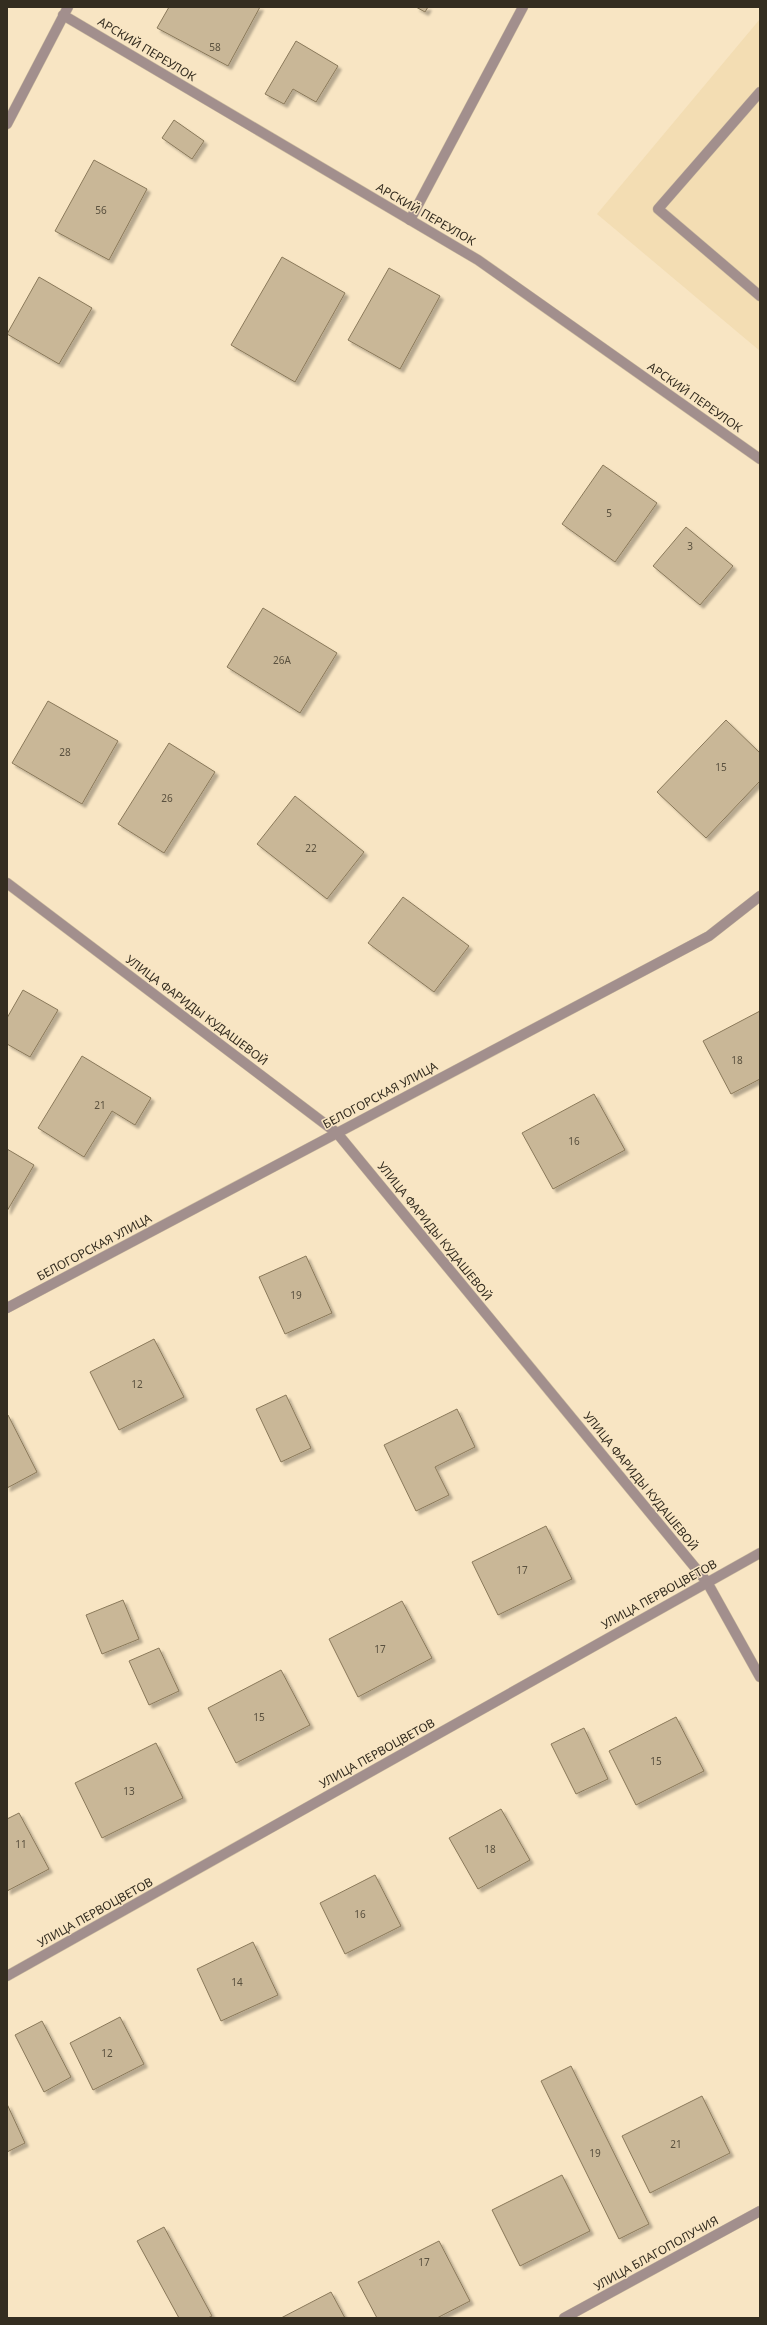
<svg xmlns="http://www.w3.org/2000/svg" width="767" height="2325" font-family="'Noto Sans',sans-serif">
<defs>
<filter id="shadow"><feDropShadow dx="3.5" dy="3.5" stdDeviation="1" flood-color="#0004"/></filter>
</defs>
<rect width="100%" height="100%" fill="#f8e5c3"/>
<path fill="#f3ddb3" d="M760,19V351L597,214Z"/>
<path fill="#c9b797" stroke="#8a795a" filter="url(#shadow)" d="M169,7H260L228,66L157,28Z
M416,7H428L425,12Z
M296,41L338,66L316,102L293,89L284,104L265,94Z
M174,120L204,141L192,159L162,138Z
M94,160L147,189L109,260L55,231Z
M282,257L345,293L295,382L231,345Z
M389,268L440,296L400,369L348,340Z
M39,277L92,308L59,364L7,334Z
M603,465L657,503L615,562L562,524Z
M686,527L733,566L700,605L653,566Z
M263,608L337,653L300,713L227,667Z
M48,701L118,741L82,804L12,763Z
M726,720L760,753V781L706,838L657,792Z
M169,743L215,772L164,853L118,824Z
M295,796L364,852L327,899L257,844Z
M403,897L469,946L434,992L368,943Z
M23,990L58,1010L30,1057L7,1044V1018Z
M760,1011V1079L731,1094L703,1041Z
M82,1056L151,1098L135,1125L112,1111L84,1157L38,1128Z
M594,1094L625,1150L553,1189L522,1133Z
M7,1149L34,1165L7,1211Z
M306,1256L332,1313L285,1334L259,1277Z
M154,1339L184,1397L119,1430L90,1372Z
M286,1395L311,1448L281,1462L256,1409Z
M457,1409L475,1447L435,1467L449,1495L416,1511L384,1445Z
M8,1415L37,1472L7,1488V1416Z
M546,1526L572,1579L498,1615L472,1562Z
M123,1600L139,1639L102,1654L86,1615Z
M402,1601L432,1658L358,1697L329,1639Z
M159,1648L179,1691L149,1705L129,1661Z
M281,1670L310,1725L236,1763L208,1708Z
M676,1717L704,1771L636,1805L609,1751Z
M584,1728L608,1779L576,1794L551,1744Z
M156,1743L183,1798L102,1838L75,1783Z
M501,1809L530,1860L478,1889L449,1838Z
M19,1813L49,1869L7,1891V1819Z
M375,1875L401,1926L345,1954L320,1903Z
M253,1942L278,1995L221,2021L197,1969Z
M120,2017L144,2064L93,2090L70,2043Z
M42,2021L71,2077L44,2092L15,2035Z
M571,2066L649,2224L619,2239L541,2081Z
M702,2096L730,2153L650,2193L622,2136Z
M7,2104L25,2143L7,2152Z
M562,2175L590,2231L520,2266L492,2210Z
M164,2227L212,2316L208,2318H179L137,2241Z
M439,2241L470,2301L437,2318H377L358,2282Z
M331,2292L345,2318H281Z"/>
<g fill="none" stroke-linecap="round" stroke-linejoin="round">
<g stroke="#d1c0a2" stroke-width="11">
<path id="lane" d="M760,92L658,209L760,296
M410,220L523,7"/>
</g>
<g stroke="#d1c0a2" stroke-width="11">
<path id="street" d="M63,15L478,260L760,459
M7,124L68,7
M7,883L337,1133L707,1582L760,1677
M7,1308L709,936L760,896
M7,1976L760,1553
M564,2318L760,2211"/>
</g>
<use href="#lane" stroke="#a28f8d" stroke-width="10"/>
<use href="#street" stroke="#a28f8d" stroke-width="10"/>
</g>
<g text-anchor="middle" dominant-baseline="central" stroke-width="3" stroke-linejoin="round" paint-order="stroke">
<g font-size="10" fill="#59503e">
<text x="215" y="47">58</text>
<text x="101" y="210">56</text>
<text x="609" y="513">5</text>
<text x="690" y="546">3</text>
<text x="282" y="660">26А</text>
<text x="65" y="752">28</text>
<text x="721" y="767">15</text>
<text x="167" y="798">26</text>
<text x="311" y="848">22</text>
<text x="737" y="1060">18</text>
<text x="100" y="1105">21</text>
<text x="574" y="1141">16</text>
<text x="296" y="1295">19</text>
<text x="137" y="1384">12</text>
<text x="522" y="1570">17</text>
<text x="380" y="1649">17</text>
<text x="259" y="1717">15</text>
<text x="656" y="1761">15</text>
<text x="129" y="1791">13</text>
<text x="21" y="1844">11</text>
<text x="490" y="1849">18</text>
<text x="360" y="1914">16</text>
<text x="237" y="1982">14</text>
<text x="107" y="2053">12</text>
<text x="676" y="2144">21</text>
<text x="595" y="2153">19</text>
<text x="424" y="2262">17</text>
</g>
<g font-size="12" fill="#342d20" stroke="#f8e5c3">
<text transform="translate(147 49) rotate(31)">АРСКИЙ ПЕРЕУЛОК</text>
<text transform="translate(426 214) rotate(30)">АРСКИЙ ПЕРЕУЛОК</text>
<text transform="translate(695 397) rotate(35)">АРСКИЙ ПЕРЕУЛОК</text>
<text transform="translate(197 1010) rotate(37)">УЛИЦА ФАРИДЫ КУДАШЕВОЙ</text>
<text transform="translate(380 1095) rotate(-28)">БЕЛОГОРСКАЯ УЛИЦА</text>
<text transform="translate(435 1231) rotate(51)">УЛИЦА ФАРИДЫ КУДАШЕВОЙ</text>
<text transform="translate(94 1247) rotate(-28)">БЕЛОГОРСКАЯ УЛИЦА</text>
<text transform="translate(641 1481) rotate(51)">УЛИЦА ФАРИДЫ КУДАШЕВОЙ</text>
<text transform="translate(659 1594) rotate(-29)">УЛИЦА ПЕРВОЦВЕТОВ</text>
<text transform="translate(377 1753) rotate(-29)">УЛИЦА ПЕРВОЦВЕТОВ</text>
<text transform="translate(95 1912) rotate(-29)">УЛИЦА ПЕРВОЦВЕТОВ</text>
<text transform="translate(656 2253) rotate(-29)">УЛИЦА БЛАГОПОЛУЧИЯ</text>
</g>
</g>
<rect width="767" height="2325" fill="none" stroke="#342d20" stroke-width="16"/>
</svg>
